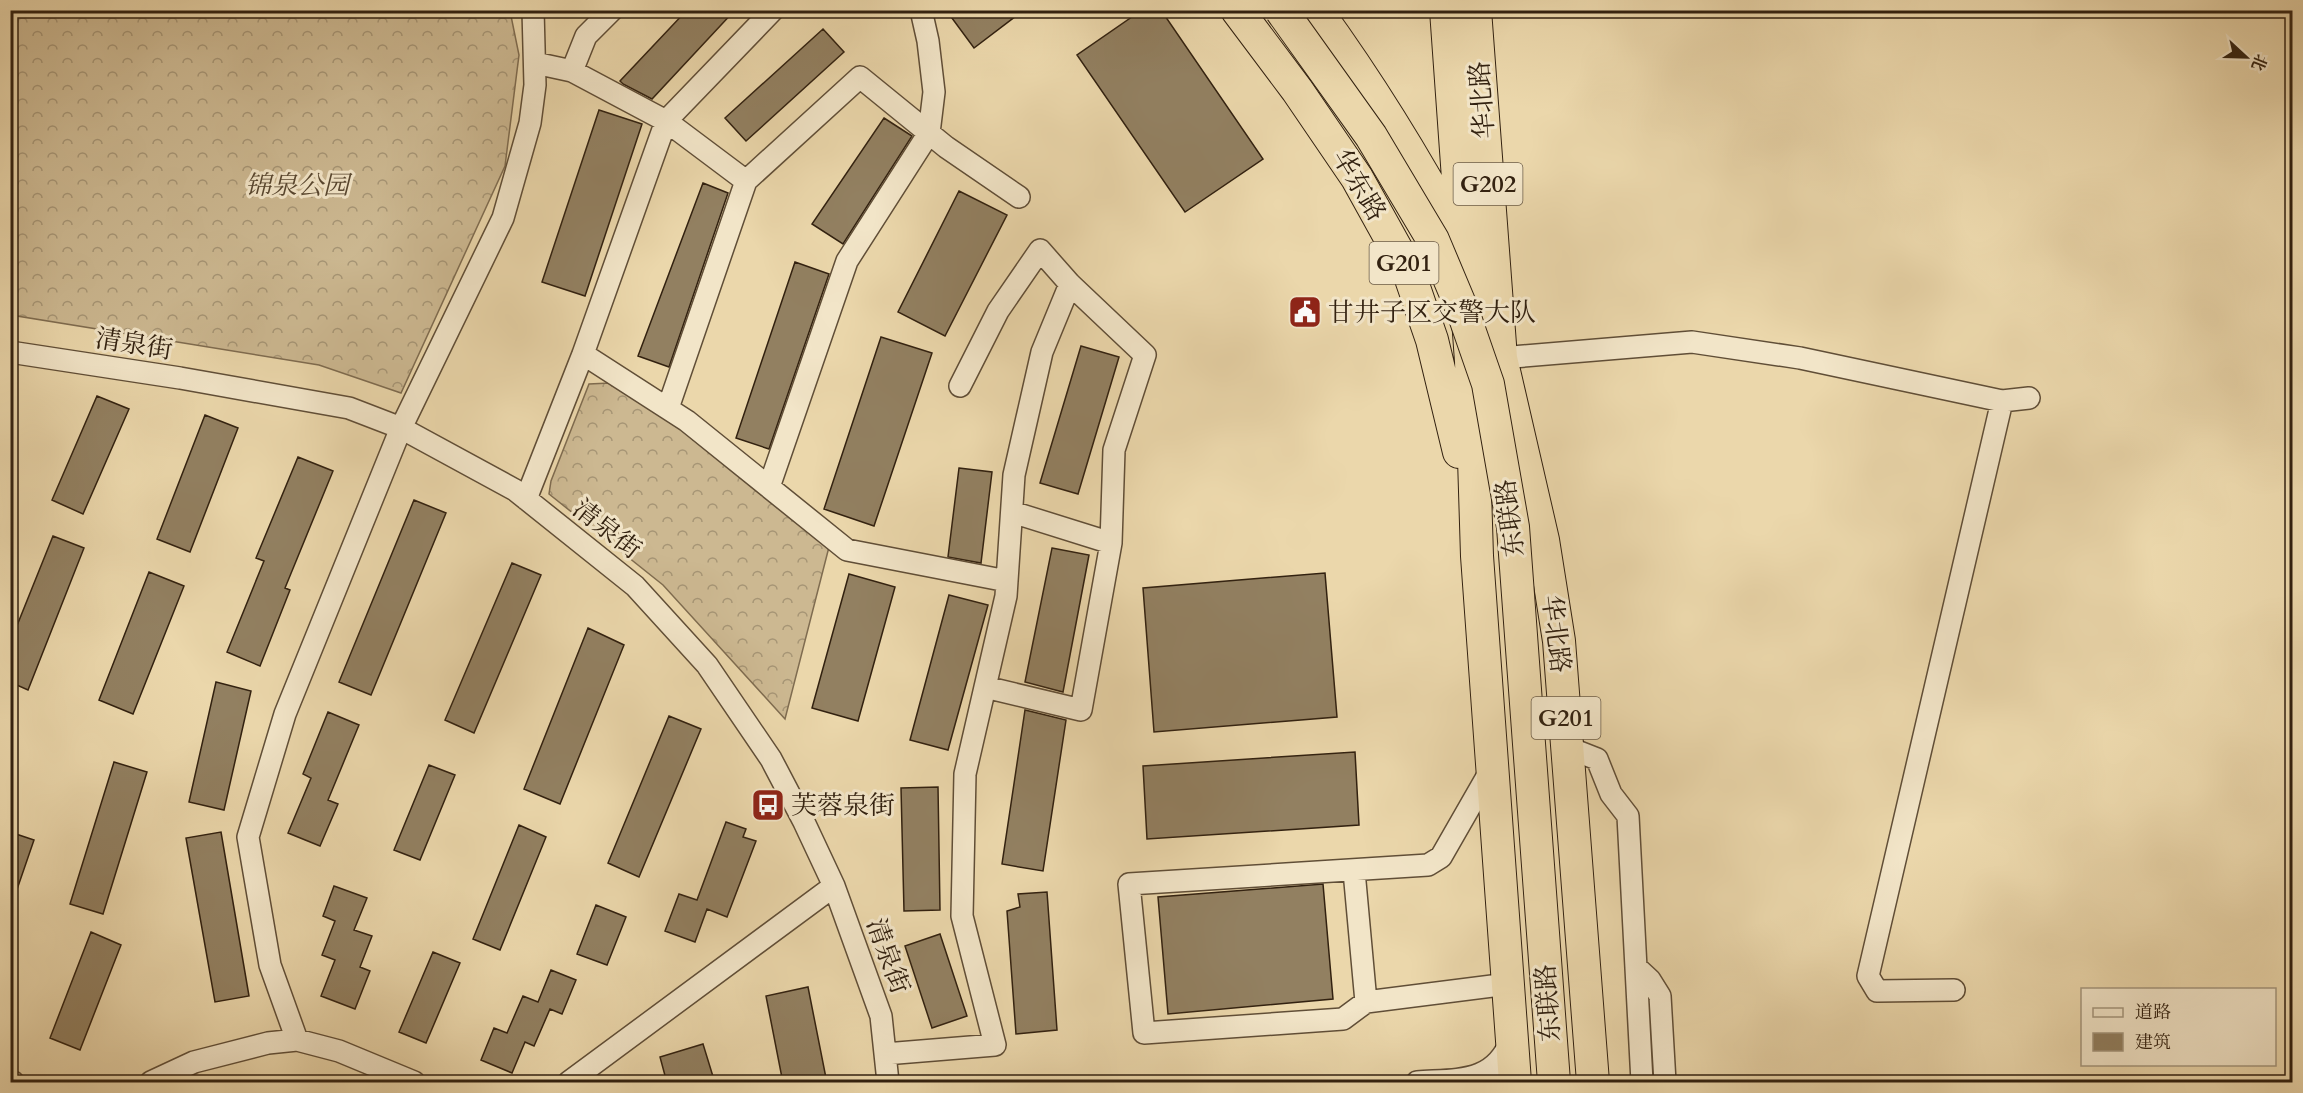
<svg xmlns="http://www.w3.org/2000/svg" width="2303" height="1093" font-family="Cardo,'Noto Serif SC',serif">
<defs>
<pattern id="forest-crowns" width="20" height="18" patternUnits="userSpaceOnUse" patternTransform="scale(1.5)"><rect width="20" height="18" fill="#ccb891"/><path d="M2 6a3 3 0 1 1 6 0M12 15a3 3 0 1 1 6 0" fill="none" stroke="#a69575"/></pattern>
</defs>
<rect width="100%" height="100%" fill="#ebd7ab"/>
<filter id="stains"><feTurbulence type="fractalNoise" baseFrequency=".00333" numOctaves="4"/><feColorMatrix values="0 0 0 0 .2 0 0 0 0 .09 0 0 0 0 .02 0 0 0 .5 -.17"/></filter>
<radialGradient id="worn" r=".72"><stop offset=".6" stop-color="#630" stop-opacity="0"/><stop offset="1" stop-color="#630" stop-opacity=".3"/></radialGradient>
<path fill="url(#forest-crowns)" stroke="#7f6c50" stroke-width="1.5" d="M10,11H510L519,55L505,166L401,393L319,365L11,315Z
M610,383L697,440L829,547L785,719L663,585L549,494L551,481L589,384Z"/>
<path fill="#928061" stroke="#322110" stroke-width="1.5" d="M687,10H735L652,99L623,84L620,81Z
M946,10H1024L974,48Z
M1142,10H1161L1263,159L1185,212L1077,55Z
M823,29L844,52L746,141L725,118Z
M599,110L642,124L585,296L542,282Z
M884,118L912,136L843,244L812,224Z
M703,183L728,193L669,367L638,356Z
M959,191L1007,215L945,336L898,312Z
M795,262L829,274L769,449L736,438Z
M881,337L932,353L874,526L824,509Z
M1081,346L1119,357L1078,494L1040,483Z
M97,396L129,409L83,514L52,500Z
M205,415L238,428L190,552L157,539Z
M298,457L333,471L285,588L290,590L260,666L227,652L264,561L256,558Z
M959,468L992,472L981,563L948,557Z
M414,500L446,513L371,695L339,682Z
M53,536L84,548L28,690L10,682V643Z
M1052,548L1089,555L1063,692L1025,682Z
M512,563L541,575L474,733L445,720Z
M149,572L184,586L133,714L99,700Z
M1325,573L1337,717L1154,732L1143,588Z
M849,574L895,587L858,721L812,708Z
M949,595L988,605L948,750L910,740Z
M588,628L624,645L560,804L524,789Z
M216,682L251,691L224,810L189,802Z
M1025,710L1066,720L1043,871L1002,864Z
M328,712L359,725L328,800L338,804L320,846L288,833L311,778L303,774Z
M669,716L701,729L639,877L608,863Z
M1355,752L1359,825L1147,839L1143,766Z
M114,762L147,772L103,914L70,904Z
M429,765L455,775L420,860L394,850Z
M938,787L940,910L904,911L901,788Z
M726,822L746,829L743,837L756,841L727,917L707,909L695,942L665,931L679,894L697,900Z
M519,825L546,837L500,950L473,939Z
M10,832L34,840L13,901H10Z
M221,832L249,996L215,1002L186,838Z
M1323,884L1333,999L1168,1014L1158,897Z
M334,886L367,898L354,930L372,936L360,967L370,971L355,1009L321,996L335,960L322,955L335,921L323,916Z
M1047,892L1057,1030L1016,1034L1007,911L1020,907L1018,894Z
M596,905L626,917L607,965L577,954Z
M91,932L121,945L80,1050L50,1038Z
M940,934L967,1016L932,1028L905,946Z
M433,952L460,963L426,1043L399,1032Z
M551,970L576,980L562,1014L550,1009L534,1046L525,1042L512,1073L481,1060L494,1028L507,1033L523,996L538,1002Z
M808,987L827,1083H783L766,996Z
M703,1044L715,1083H667L660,1057Z"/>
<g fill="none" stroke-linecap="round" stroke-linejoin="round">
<g stroke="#604e37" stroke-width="24">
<path id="minor" d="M535,63L572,71L666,121L746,181
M572,71L586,36L612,10
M10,352L180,378L349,408L401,428L515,490L635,586L707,665L771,759L804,822L834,886L881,1016L888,1082
M583,354L687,421L847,550L1007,581
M1501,358L1692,342L1800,358L2002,401L2029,398
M960,386L998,311L1040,250L1070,284L1145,355L1114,450L1111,543L1081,710L985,687
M668,408L746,181L860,77L946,147L1019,197
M769,487L847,261L929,133L934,92L928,41L921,10
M526,499L583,354L666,121L773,10
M1012,512L1111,543
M1569,748L1597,759L1611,794L1628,816L1642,1082
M1354,871L1366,1002L1508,984
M1636,967L1650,980L1660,996L1665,1082
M1954,990L1877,991L1868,976L2002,401
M1366,1002L1343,1019L1144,1033L1129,884L1428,865L1441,857L1492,768
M297,1040L270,965L248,837L285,714L401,428L503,218L530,123L535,85L533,10
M885,1054L995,1045L962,916L965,774L1006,596L1014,475L1042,352L1070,284
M10,1081L13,1082
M151,1082L194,1062L268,1043L297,1040L339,1051L414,1082
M569,1082L834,886
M1417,1082C1457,1079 1494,1084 1511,1040"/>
</g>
<g stroke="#322110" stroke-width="34">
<path id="highway" d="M1237,10L1297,90L1357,178L1408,270L1432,340L1459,452
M1316,10C1369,83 1416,159 1459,239
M1446,10L1471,361L1477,556L1515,1082
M1475,10L1501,358L1543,540L1559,641L1593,1082"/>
</g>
<use href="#minor" stroke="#f2e5c8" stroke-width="21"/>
<use href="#highway" stroke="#ebd7ab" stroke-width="32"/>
<g stroke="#322110" stroke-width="34" stroke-linecap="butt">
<path id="highway-bridge" d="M1281,10L1371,136L1433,240L1462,309L1488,384L1513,527L1554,1082"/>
</g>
<use href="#highway-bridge" stroke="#ebd7ab" stroke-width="32"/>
</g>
<defs>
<g id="civic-square" transform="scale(1.725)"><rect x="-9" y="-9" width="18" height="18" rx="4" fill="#8f2418" stroke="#f2e5c8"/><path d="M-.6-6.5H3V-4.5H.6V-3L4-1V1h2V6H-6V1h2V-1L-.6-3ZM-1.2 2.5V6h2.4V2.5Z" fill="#fff"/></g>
<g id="bus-square" transform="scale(1.725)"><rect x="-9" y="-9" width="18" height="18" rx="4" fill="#8f2418" stroke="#f2e5c8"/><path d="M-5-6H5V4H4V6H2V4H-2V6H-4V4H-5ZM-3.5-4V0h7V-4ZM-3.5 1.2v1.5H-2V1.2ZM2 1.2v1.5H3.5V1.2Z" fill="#fff"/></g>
</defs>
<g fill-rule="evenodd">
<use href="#civic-square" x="1305" y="312"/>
<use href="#bus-square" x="768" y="805"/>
</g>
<g text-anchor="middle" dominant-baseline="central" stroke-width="6" stroke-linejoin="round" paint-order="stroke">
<g fill="#f2e5c8" stroke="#6c5c47" stroke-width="1.5">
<rect x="1453.5" y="163" width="69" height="42" rx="4.5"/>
<rect x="1369.5" y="242" width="69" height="42" rx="4.5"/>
<rect x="1531.5" y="697" width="69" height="42" rx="4.5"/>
</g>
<g font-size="24" font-weight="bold" fill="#322110">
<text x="1488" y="184">G202</text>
<text x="1404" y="263">G201</text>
<text x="1566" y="718">G201</text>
</g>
<g font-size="26" fill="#322110" stroke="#f2e5c8">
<text transform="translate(1482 100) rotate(-94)">华北路</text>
<text transform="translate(1359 185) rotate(59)">华东路</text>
<text transform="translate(134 344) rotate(9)">清泉街</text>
<text transform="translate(1510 518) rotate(-97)">东联路</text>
<text transform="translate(607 529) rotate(38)">清泉街</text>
<text transform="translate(1556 634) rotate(83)">华北路</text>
<text transform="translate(888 956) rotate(70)">清泉街</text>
<text transform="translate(1548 1003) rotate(-94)">东联路</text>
</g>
<g font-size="26" font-style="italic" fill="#584730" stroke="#f2e5c8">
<text x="297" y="185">锦泉公园</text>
</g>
<g font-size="26" fill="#322110" stroke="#f2e5c8" text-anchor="start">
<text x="1328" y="312">甘井子区交警大队</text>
<text x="791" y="805">芙蓉泉街</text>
</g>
</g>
<rect width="2303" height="1093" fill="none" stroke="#ebd7ab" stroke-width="36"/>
<rect x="12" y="12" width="2279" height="1069" fill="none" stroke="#322110" stroke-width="3"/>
<rect x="18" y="18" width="2267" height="1057" fill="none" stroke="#322110" stroke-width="1.5"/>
<rect x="2081" y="988" width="195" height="78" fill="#f2e5c8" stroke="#a5977e" stroke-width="1.5"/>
<rect x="2093" y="1008" width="30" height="9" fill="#f2e5c8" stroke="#a5977e" stroke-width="1.5"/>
<text x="2135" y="1018" font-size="18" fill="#322110">道路</text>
<rect x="2093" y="1033" width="30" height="18" fill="#928061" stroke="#a5977e" stroke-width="1.5"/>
<text x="2135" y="1048" font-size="18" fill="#322110">建筑</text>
<g transform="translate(2246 57) rotate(112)" stroke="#f2e5c8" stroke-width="4.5" paint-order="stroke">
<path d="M0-4.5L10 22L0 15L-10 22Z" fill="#322110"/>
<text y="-9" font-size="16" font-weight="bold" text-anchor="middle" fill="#322110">北</text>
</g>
<rect width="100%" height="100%" filter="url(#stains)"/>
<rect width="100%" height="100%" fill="url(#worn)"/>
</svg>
